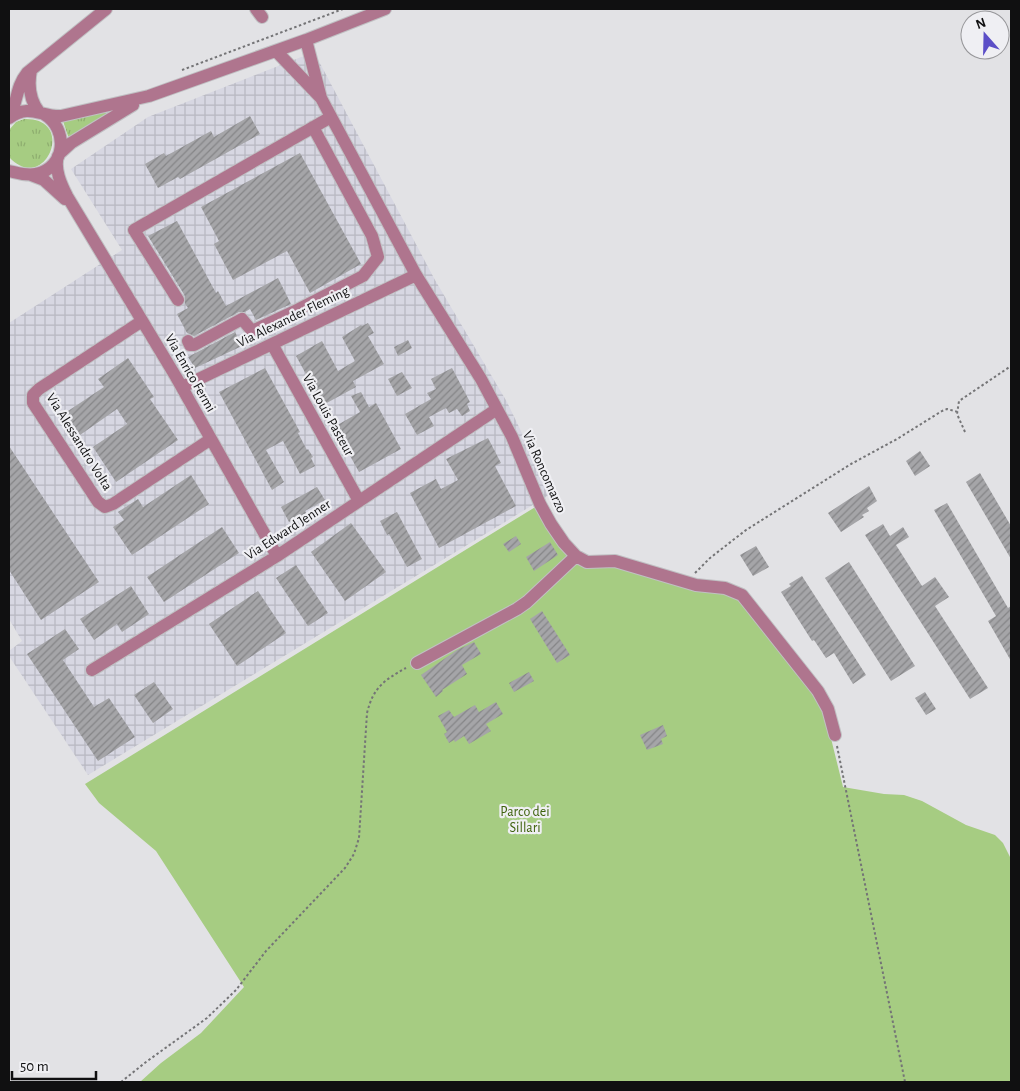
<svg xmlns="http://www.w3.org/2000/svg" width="1020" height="1091" font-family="'Alegreya Sans',sans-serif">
<defs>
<pattern id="industrial-grid" width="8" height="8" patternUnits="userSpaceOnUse" patternTransform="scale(1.25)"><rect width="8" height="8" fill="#d7d7e2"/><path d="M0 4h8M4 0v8" fill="none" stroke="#b8b8c1"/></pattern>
<pattern id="grass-tufts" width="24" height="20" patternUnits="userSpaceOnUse" patternTransform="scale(1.25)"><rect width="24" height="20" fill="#a6cc82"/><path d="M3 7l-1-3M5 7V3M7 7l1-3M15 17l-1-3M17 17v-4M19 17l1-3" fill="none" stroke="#8eae6f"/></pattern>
<pattern id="building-hatch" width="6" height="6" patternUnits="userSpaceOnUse" patternTransform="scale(1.25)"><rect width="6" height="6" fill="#a5a5a8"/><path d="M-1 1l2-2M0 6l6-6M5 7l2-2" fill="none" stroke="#858587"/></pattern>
</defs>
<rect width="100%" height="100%" fill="#e2e2e5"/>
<path fill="url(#industrial-grid)" d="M314,52L435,280L507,402L551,494L88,775L9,656V651L22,641L9,619V323L122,250L71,169L148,117Z"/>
<path fill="url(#grass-tufts)" d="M105,112L107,114L70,137L68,136L63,121Z
M24,119C78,117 45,196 9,157V130L16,122Z"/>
<path fill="#a6cc82" d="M537,506L571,558L615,565L723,592L739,598L815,693L824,710L843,787L884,794L904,795L922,801L966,825L995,835L1003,843L1011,859V1082H140L161,1063L201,1033L244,987L156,851L99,803L85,784Z"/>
<path fill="url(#building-hatch)" d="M250,116L260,134L180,179L178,177L158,188L145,164L164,153L166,156L211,131L214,137Z
M300,153L361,264L310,293L287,251L233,280L214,244L219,241L201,207Z
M177,221L216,293L218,291L226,306L278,278L291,304L256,320L250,309L245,312H239L194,336L187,333L177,314L188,308L185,304V296L148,236Z
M368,323L374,333L368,336L384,364L353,381L356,387L323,405L296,356L322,341L338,371L355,361L342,337L361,325L362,326Z
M235,332L242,346L195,368L188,357Z
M408,340L412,348L398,356L394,347Z
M128,358L154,397L150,399L178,440L116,482L93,447L127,424L117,409L80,435L65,413L104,387L98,379Z
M265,368L300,432L298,433L307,450L308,449L313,457L311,458L315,466L300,474L283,441L266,450L284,482L272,490L219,392Z
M452,368L470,402L467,404L470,411L462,416L457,409L449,413L446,408L429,417L434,426L417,435L405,414L431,399L427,393L436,389L431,379Z
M402,372L412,388L397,396L388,379Z
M361,392L369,407L376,403L401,449L359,472L334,427L360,412L351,396Z
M488,438L501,463L495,466L516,506L439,548L410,493L436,479L441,489L458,480L446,459Z
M9,446L99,582L41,620L9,570Z
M920,451L930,466L915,476L906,461Z
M980,473L1011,526V559L966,482Z
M191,475L209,504L132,555L113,527L124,520L118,512L138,499L143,507Z
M869,486L877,501L867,508L869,511L862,515L864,517L841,532L828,513Z
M317,487L325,500L305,511L306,513L289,522L281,507Z
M947,503L1008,608L1011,606V661L988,621L996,616L934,510Z
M397,512L422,559L407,567L389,534L387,535L380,521Z
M351,523L386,572L345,601L311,552Z
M883,524L890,536L903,527L909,537L896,545L922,586L935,577L949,597L935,606L988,688L970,699L865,535Z
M222,527L239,553L164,602L147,577Z
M516,536L521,544L509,552L503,544Z
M550,542L558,555L534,571L526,557Z
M756,546L769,567L753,576L740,555Z
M849,562L915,666L891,681L825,578Z
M296,565L328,613L308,626L276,578Z
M802,576L866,675L853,684L834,653L826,658L814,640L812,641L781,592L791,586L789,584Z
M131,586L149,614L122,632L117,624L94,640L80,619Z
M258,591L286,633L237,666L209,624Z
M542,611L570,655L557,663L530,619Z
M65,629L79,649L63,660L94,707L109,698L135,737L98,761L27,654Z
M474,642L481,654L462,665L467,674L442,690L443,691L436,697L421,675L457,650Z
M529,672L534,681L514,692L509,683Z
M154,682L173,709L153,723L134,695Z
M925,692L936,709L926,715L915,698Z
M496,702L503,714L486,724L491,731L469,744L464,736L455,742L454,740L449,743L444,734L447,732L438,716L449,710L454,717L475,705L479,712Z
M663,725L667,736L661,739L663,744L647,750L640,735Z"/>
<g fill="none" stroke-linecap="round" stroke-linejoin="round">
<g stroke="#c0c0c3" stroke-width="14">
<path id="minor" d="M256,9L262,17
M306,40L321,98L416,275L481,379L497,409L512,437L540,504L551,524L564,543L576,556L587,562L615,561L696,585L725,588L742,595L818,691L828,709L835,735
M276,51L321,98
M31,70C28,85 29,99 39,112
M9,117C18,103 15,88 27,73L106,9
M9,118C30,103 40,117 61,116L149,96L306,40L385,9
M60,153L71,143L133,105
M58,156C54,169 61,184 67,196L176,377L277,556
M9,171C18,173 26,176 36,174C66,168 69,129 44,114
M31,175L44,180L65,199
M178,300L134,230L331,117
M142,321L39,389L33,395V403L98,502L105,507L113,504L211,439
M188,341L190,345H194L242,319L252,331L293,312L363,276L378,257L372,236L313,127
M272,344L359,501
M182,387L416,275
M417,663L517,609L527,602L576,556
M92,670L277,556L497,409"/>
</g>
<path stroke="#747476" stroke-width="2" stroke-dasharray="2.5 2.5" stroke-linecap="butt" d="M182,70L343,9
M965,432L957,414L959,401L1011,366
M695,573L710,558L746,530L851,464L897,439L942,411L947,409L958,412
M837,746L905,1082
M121,1082L146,1062L207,1018L236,990L266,951L345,868L354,854L359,838L367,713C373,688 384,680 406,668"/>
<use href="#minor" stroke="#af758e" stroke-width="12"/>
</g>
<g text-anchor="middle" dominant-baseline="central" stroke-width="4.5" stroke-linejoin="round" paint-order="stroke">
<g font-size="14" fill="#101011" stroke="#efeff3">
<text transform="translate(293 317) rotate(-26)">Via Alexander Fleming</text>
<text transform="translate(190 373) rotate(60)">Via Enrico Fermi</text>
<text transform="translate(328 415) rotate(61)">Via Louis Pasteur</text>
<text transform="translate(79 442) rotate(58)">Via Alessandro Volta</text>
<text transform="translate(544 472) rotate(66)">Via Roncomarzo</text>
<text transform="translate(288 530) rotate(-33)">Via Edward Jenner</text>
</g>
<g font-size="14" fill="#3f630d" stroke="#efeff3">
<text x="525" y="812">Parco dei<tspan x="525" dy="16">Sillari</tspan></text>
</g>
</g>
<rect width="1020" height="1091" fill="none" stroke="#101011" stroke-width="20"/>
<g transform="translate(985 35) rotate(340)"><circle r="24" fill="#efeff3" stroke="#969699"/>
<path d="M0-4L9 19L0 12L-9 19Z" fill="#5b4ec7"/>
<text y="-8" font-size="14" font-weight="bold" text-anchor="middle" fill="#101011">N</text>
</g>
<path d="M12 1071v8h84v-8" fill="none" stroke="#101011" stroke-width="2.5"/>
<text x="20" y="1071" font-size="15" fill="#101011" stroke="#efeff3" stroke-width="4" paint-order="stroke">50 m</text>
</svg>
